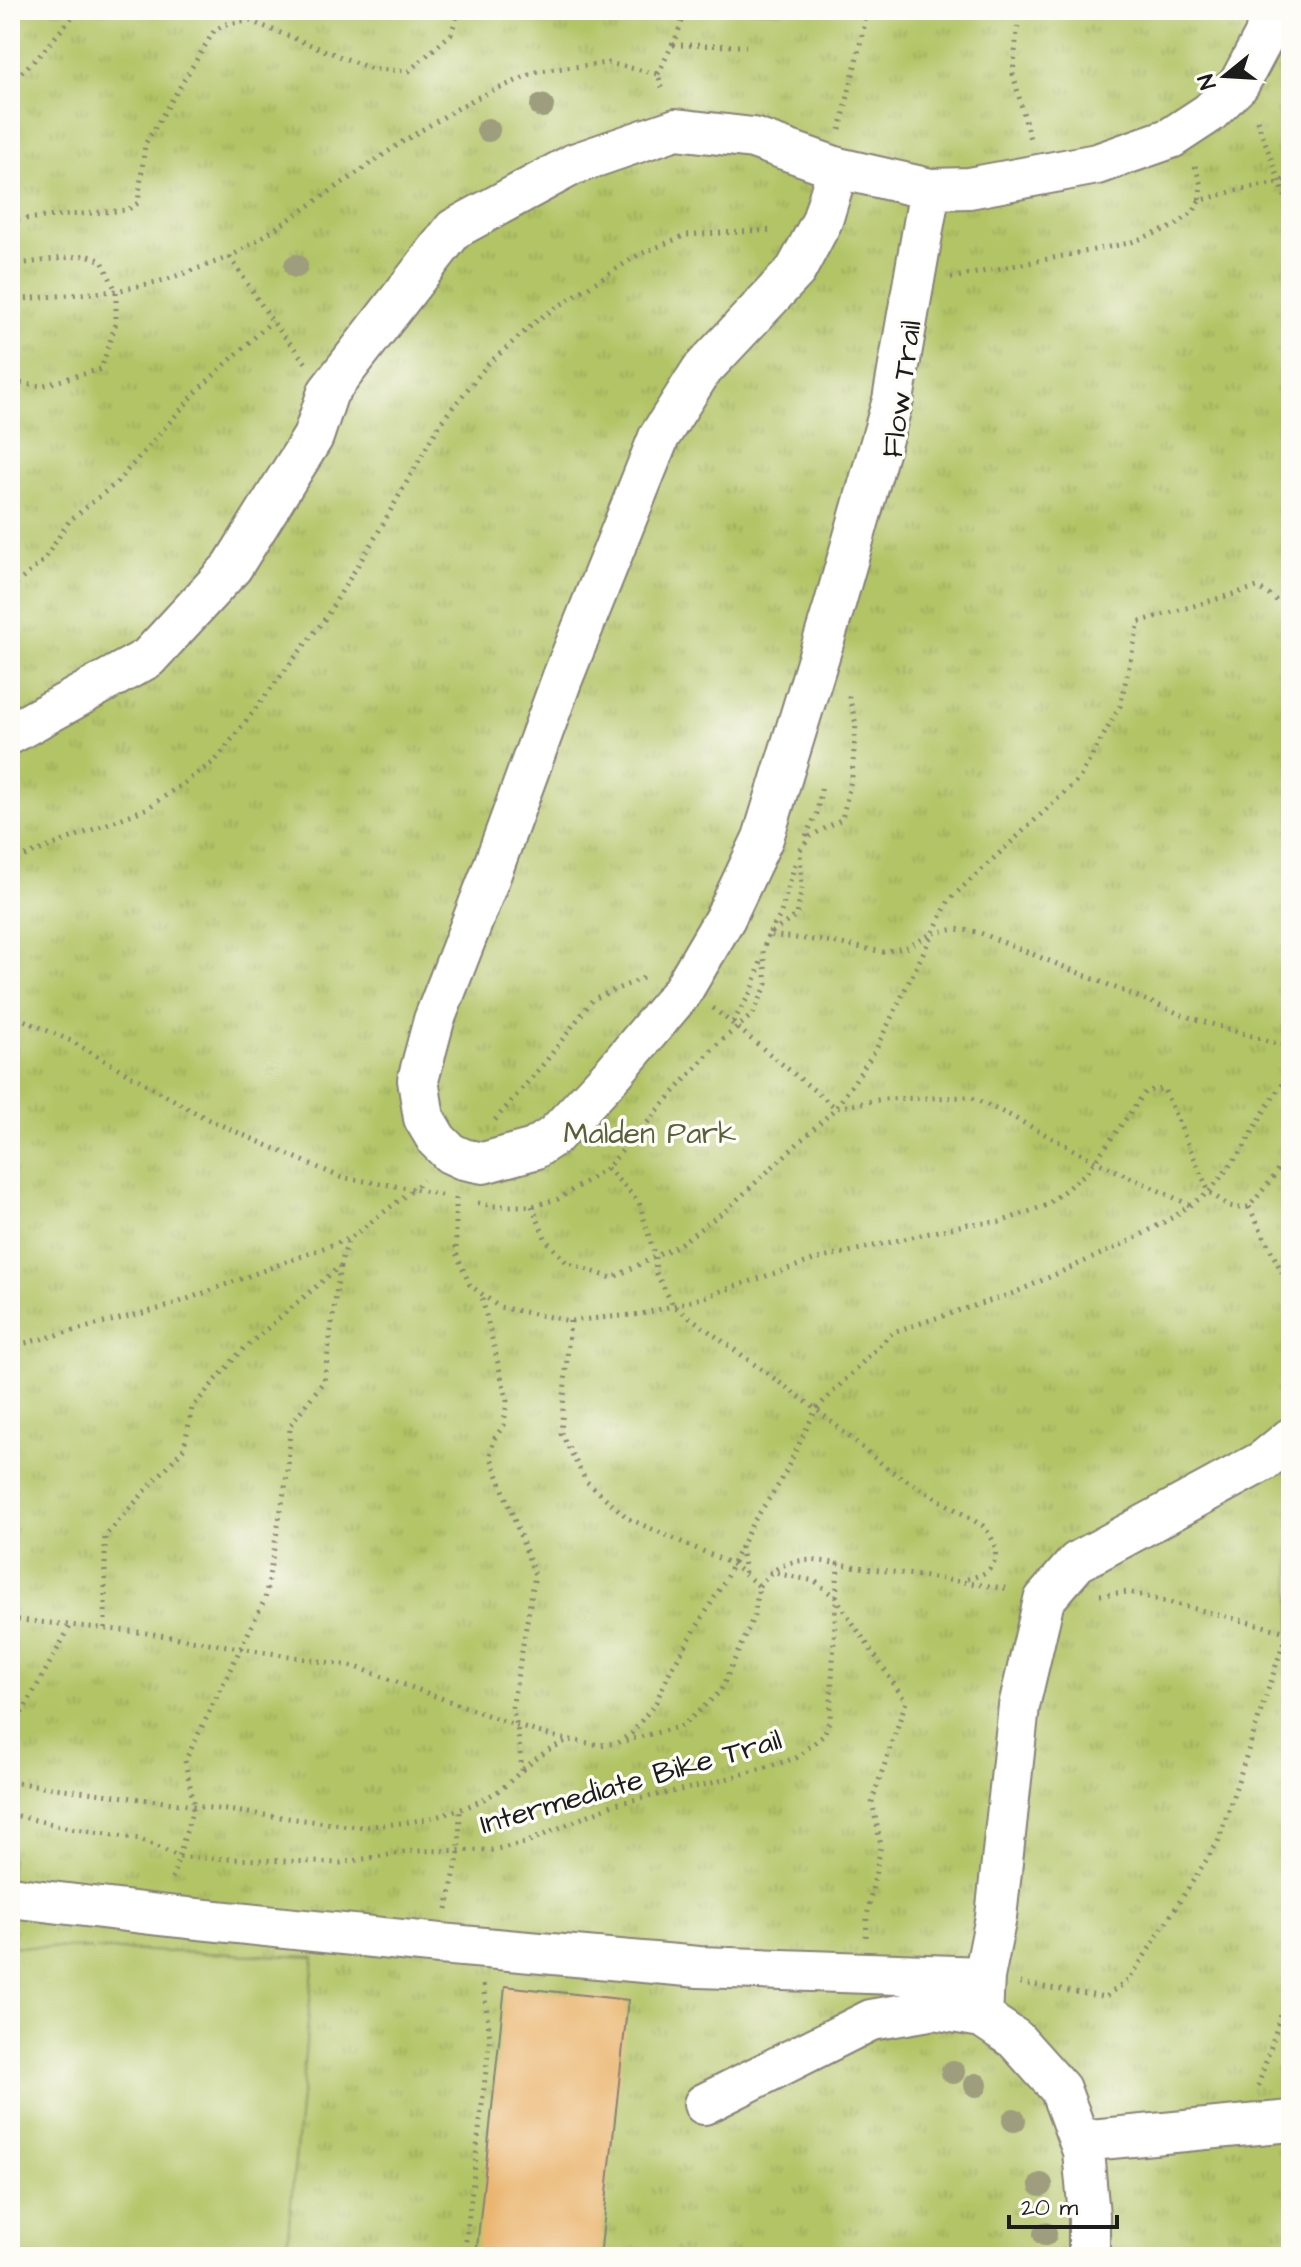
<svg xmlns="http://www.w3.org/2000/svg" width="1301" height="2267" font-family="'Architects Daughter',sans-serif">
<defs>
<pattern id="park-tufts" width="24" height="20" patternUnits="userSpaceOnUse" patternTransform="scale(2)"><rect width="24" height="20" fill="#b3c466"/><path d="M3 7l-1-3M5 7V3M7 7l1-3M15 17l-1-3M17 17v-4M19 17l1-3" fill="none" stroke="#99a858"/></pattern>
</defs>
<rect width="100%" height="100%" fill="#fdfcf7"/>
<filter id="ink" filterUnits="userSpaceOnUse"><feTurbulence type="fractalNoise" baseFrequency=".0125" numOctaves="2"/><feDisplacementMap in="SourceGraphic" scale="16" xChannelSelector="R" yChannelSelector="G"/><feConvolveMatrix kernelMatrix="1 2 1 2 8 2 1 2 1" color-interpolation-filters="sRGB"/></filter>
<filter id="wash" filterUnits="userSpaceOnUse"><feTurbulence type="fractalNoise" baseFrequency=".006" numOctaves="4" result="noise"/><feDisplacementMap in="SourceGraphic" scale="32" xChannelSelector="R" yChannelSelector="G"/><feGaussianBlur stdDeviation="1.8" result="paint"/><feColorMatrix in="noise" values="0 0 0 0 0 0 0 0 0 0 0 0 0 0 0 0 0 1.4 0 .05"/><feComposite in="paint" operator="in"/></filter>
<g filter="url(#wash)">
<rect width="100%" height="100%" fill="#f3e9d2"/>
<path fill="url(#park-tufts)" stroke="#687041" stroke-width="2" d="M10,10H1291V2257H10Z"/>
<path fill="#b3c466" stroke="#687041" stroke-width="2" d="M10,1946L314,1957L286,2257H10Z"/>
<g id="blocks">
<path fill="#eab56f" d="M505,1986L628,2000L600,2257H476Z"/>
</g>
</g>
<g filter="url(#ink)">
<use href="#blocks" fill-opacity="0" stroke="#888277" stroke-width="2"/>
<g fill="none" stroke-linecap="round" stroke-linejoin="round">
<g stroke="#888277" stroke-width="44">
<path id="minor" d="M838,168L822,221L796,270L701,371L659,437L562,679L490,876L434,1020L418,1080L424,1118L437,1140L450,1153L463,1159L483,1163L534,1149L555,1135L615,1071L681,993L725,918L763,838L834,607L893,400L930,189
M10,734L148,658L232,567L313,437L328,392L454,229L574,164L676,129L753,138L838,168L930,189L969,188L1097,164L1171,138L1209,113L1239,84L1265,35L1270,10
M10,1897L159,1915L440,1944L699,1967L984,1977L982,2017
M984,1977L996,1917L1019,1706L1044,1600L1077,1562L1263,1461L1291,1438
M704,2104L871,2020L935,2009L982,2017L1015,2039L1060,2089L1083,2151L1089,2215V2257
M1080,2141L1291,2121"/>
</g>
<path stroke="#888277" stroke-width="5" stroke-dasharray="2 6" stroke-linecap="butt" d="M1019,10L1013,74L1030,139
M673,45L746,46
M658,74L677,35L686,10
M10,83L40,55L78,10
M1257,120L1291,213
M840,130L868,10
M1195,166L1201,185L1199,201
M10,220L127,210L138,203L145,144L214,31L225,24L250,21L372,69L409,71L451,34L459,10
M230,257L272,321L306,363
M10,265L87,255L102,261L116,291V323L101,369L41,386L10,382
M951,278L1129,243L1175,226L1194,211L1199,201L1241,189L1279,183L1291,175
M10,300L116,291L165,280L230,257L281,225L405,140L472,100L539,71L608,63L658,74L664,93
M10,589L44,560L69,521L116,483L200,388L272,321
M806,836L817,813L822,785
M10,862L148,808L215,761L324,620L376,536L441,422L488,364L540,318L638,255L686,235L775,230
M795,864L780,916L768,935L832,942L883,952L908,947L933,933L956,929L978,932L1185,1016L1291,1048
M713,1008L836,1108L883,1099L970,1097L1009,1115L1095,1161L1190,1205
M10,1014L71,1041L207,1119L340,1177L414,1189L423,1180
M733,1022L752,990L762,958
M495,1120L546,1061L593,999L643,978
M607,1168L639,1202L655,1257L656,1273L673,1305L816,1409L888,1469L983,1526C994,1538 1003,1558 987,1571C981,1576 969,1578 963,1581
M456,1198V1253L470,1285L499,1307L570,1321L642,1314L698,1299L814,1260L968,1224L1000,1222L1047,1205L1087,1172L1146,1091L1164,1089L1209,1192L1229,1206L1240,1208L1249,1207L1272,1179L1291,1146
M478,1203L492,1206H532L558,1199L607,1168L714,1047L753,1014L767,984L763,950L768,935L797,915L802,887L800,850L811,836L842,819L852,776L856,724L848,693
M532,1206L546,1240L567,1263L612,1278L677,1246L726,1210L836,1108L875,1051L949,900L1079,779L1120,706L1139,622L1257,587L1291,610
M1249,1207L1291,1290
M570,1321L561,1433L586,1481L629,1519L732,1564L759,1586L754,1616L720,1692L682,1726L624,1741
M10,1347L166,1307L350,1238L414,1189L445,1196
M741,1547L745,1573
M769,1572L815,1581L836,1598L906,1702L872,1801L881,1846L867,1916L866,1938
M759,1586C779,1558 806,1557 838,1564
M1100,1595L1128,1592L1287,1632L1291,1631
M10,1619L148,1633L356,1667L517,1726L559,1738L600,1745L617,1743L632,1733L656,1702L670,1671L724,1582L752,1524L781,1481L816,1409L893,1332L1014,1293L1130,1241L1175,1216L1209,1192L1243,1149L1266,1108L1291,1071
M105,1628V1536L184,1448L192,1408L240,1352L340,1266L349,1239
M10,1734L71,1625
M523,1769L548,1750L568,1740
M10,1782L357,1827C407,1824 455,1818 498,1791C507,1785 515,1777 522,1770L517,1726L512,1708L535,1575L490,1455L494,1439L504,1425L507,1400L481,1294
M10,1814L69,1828L140,1839L180,1857L340,1863L412,1851L492,1850L525,1843L614,1804L709,1784L796,1758L824,1735L830,1719L838,1564L1010,1589
M172,1879L194,1805L185,1761L265,1599L288,1470L290,1425L324,1381L340,1266
M447,1909L459,1852L460,1811
M1020,1983L1105,1997L1129,1980L1218,1842L1287,1632
M1258,2086L1291,1984
M464,2257L490,2037L483,1984"/>
<use href="#minor" stroke="#fff" stroke-width="40"/>
</g>
<g fill="#9e9d7e">
<circle cx="542" cy="106" r="12"/>
<circle cx="488" cy="130" r="12"/>
<circle cx="296" cy="266" r="12"/>
<circle cx="953" cy="2072" r="12"/>
<circle cx="976" cy="2085" r="12"/>
<circle cx="1014" cy="2120" r="12"/>
<circle cx="1041" cy="2185" r="12"/>
<circle cx="1045" cy="2234" r="12"/>
</g>
</g>
<g text-anchor="middle" dominant-baseline="central" stroke-width="7" stroke-linejoin="round" paint-order="stroke">
<g font-size="30" fill="#1c1c1c" stroke="#fdfcf7">
<text transform="translate(902 389) rotate(-82)">Flow Trail</text>
<text transform="translate(631 1782) rotate(-16)">Intermediate Bike Trail</text>
</g>
<g font-size="30" fill="#585f3a" stroke="#fdfcf7">
<text x="650" y="1134">Malden Park</text>
</g>
</g>
<rect width="1301" height="2267" fill="none" stroke="#fdfcf7" stroke-width="40"/>
<g transform="translate(1225 76) rotate(252)" stroke="#fdfcf7" stroke-width="6" paint-order="stroke">
<path d="M0-6L14 30L0 20L-14 30Z" fill="#1c1c1c"/>
<text y="-12" font-size="22" font-weight="bold" text-anchor="middle" fill="#1c1c1c">N</text>
</g>
<path d="M1009 2215v12h108v-12" fill="none" stroke="#1c1c1c" stroke-width="4"/>
<text x="1021" y="2215" font-size="24" fill="#1c1c1c" stroke="#fdfcf7" stroke-width="6" paint-order="stroke">20 m</text>
</svg>
